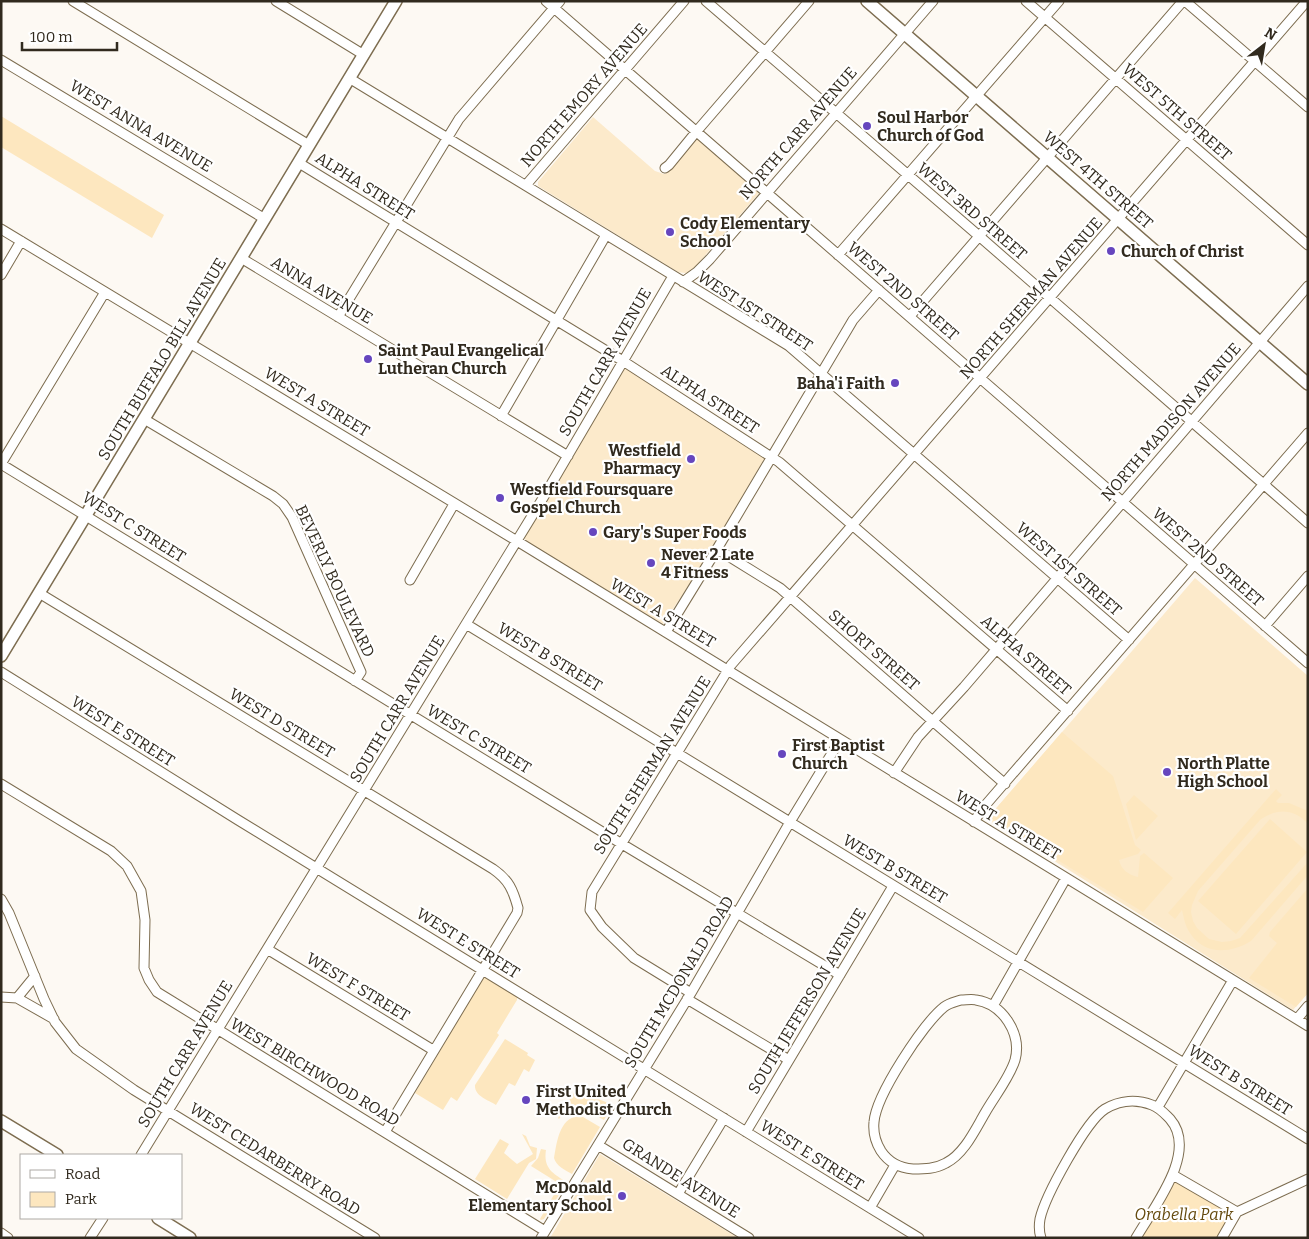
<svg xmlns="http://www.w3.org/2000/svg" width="1309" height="1239" font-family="Bitter,serif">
<rect width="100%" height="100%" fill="#fdf9f3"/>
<path fill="#fceacb" d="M593,117L655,171L664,174L669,172L697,138L759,193L691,272L685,273L678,272L538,186V182Z
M622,368L629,369L764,456V459L706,559L663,624L526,541L524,537Z
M1195,578L1308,676V993L1293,1010L987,819Z
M600,1154L738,1238H550Z"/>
<path fill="#fde7bf" d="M1,116L164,215L152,238L1,147Z
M1062,732L1113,776L1135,845L1141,850L1138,854L1119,860C1121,869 1128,875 1138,877L1140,856L1144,853L1173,878L1143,912L993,821L992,813Z
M1276,789L1282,795L1276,801L1278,803H1289L1308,811V824C1294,808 1276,808 1260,820L1198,891L1192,905L1191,912L1193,921L1197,928L1209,939L1222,942L1231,941L1240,938L1308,862V875L1251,941C1230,954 1204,955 1190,933C1185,926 1184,918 1182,910L1175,919L1168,913Z
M1134,795L1158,816L1136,840L1126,804Z
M1270,819L1307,852L1236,934L1198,901Z
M1308,888V993L1296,1007L1249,978L1277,943L1269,936L1270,932Z
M483,978H486L517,997V1000L497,1033L499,1035L457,1101L451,1097L443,1110L415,1093Z
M505,1039L528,1053L527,1055L535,1060L529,1072L524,1069L515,1086L509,1083L496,1105C488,1100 474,1096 475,1085Z
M578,1086L596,1098L613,1105L604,1120C588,1111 573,1100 559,1119L558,1118Z
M578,1116L583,1117L600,1127L572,1174C565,1170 556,1166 554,1158C557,1142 559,1119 578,1116Z
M522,1134L526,1136L530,1146L537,1148L536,1159L529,1163L507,1199L475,1179L500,1139L509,1144L504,1153L517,1164L533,1154Z
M541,1149L546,1150C543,1168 553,1174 567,1182L544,1219L541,1220L540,1219L560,1184L531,1166L538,1158Z
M1175,1181L1232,1215L1218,1238H1141Z"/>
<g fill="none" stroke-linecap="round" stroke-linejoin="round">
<g stroke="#7d6d50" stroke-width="11">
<path id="minor" d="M73,1L309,145
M276,1L364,55
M546,1L1308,663
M706,1L979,236L1308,523
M1026,1L1308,245
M1185,1L1308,107
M1,60L265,219
M349,78L789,346L1129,640
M299,163L623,361L779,462L1068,711
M665,168L669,165L696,132L809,1
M526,185L684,1
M1,229L517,541L1308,1026
M838,255L1059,1
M241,258L568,456
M1,275L21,241
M683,282L697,272L710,259L933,1
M105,292L1,464L622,844L840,975
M910,316L1183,1
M338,317L459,119L560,1
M501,416L606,235
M144,419L273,496L283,504L292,517L361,672L355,681
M717,549L780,588L1005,784
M410,580L454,504
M39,593L493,869C509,880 513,890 518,908L517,913L385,1132
M466,624L1308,1139
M1265,626L1308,576
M666,632L717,549L853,320L879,290
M1,672L238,820L919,1238
M894,773L918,737L964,687L1308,286
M1,784L111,851L127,866L141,891L145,920L144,968L149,980L157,992L545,1231
M974,822L982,809L1308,433
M1,899L9,913L44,999L55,1022L76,1049L134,1090L375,1238
M267,949L433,1050
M691,993L634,958L602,927L590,910L592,892L731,665L1307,1
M1,997L17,998L35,976
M17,998L54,1019
M687,999L789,1060
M961,1000C966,1000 972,999 976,1000C1003,1004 1022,1034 1015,1060C1010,1077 994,1097 985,1113C975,1130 964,1154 946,1163C935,1169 925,1169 913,1169C900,1168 889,1163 881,1151C876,1143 873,1132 874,1122C876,1095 923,1024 944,1007C949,1003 955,1002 961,1000Z
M993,1006L1066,878
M1297,1019L1308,1006
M1158,1107L1233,980
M746,1132L893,886
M598,1145L749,1238
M141,1155L543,498L673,276
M1173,1175L1237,1212
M678,1194L724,1118
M870,1208L895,1165
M1,1233L8,1238
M90,1238L103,1218
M541,1238L691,993L790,822L840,740
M1041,1238C1039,1232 1039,1225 1040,1219C1045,1196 1086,1121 1105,1109C1120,1100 1137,1099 1152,1105C1160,1108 1164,1113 1170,1119C1199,1152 1153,1208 1136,1238
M1222,1238L1237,1212L1308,1179"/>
</g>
<g stroke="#7d6d50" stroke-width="14">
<path id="major" d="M867,1L1308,384
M1,656L396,1
M1,1121L57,1155
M158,1218L190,1238"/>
</g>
<use href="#minor" stroke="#fff" stroke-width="9"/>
<use href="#major" stroke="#fff" stroke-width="11"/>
</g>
<g fill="#6646be" stroke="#fff" stroke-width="2">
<circle cx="867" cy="126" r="5"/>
<circle cx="670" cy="232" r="5"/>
<circle cx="1111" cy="251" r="5"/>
<circle cx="368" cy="359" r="5"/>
<circle cx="895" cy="383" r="5"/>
<circle cx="691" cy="459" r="5"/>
<circle cx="500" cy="498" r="5"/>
<circle cx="593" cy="532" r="5"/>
<circle cx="651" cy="563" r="5"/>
<circle cx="782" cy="754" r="5"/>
<circle cx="1167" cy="772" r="5"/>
<circle cx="526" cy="1100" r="5"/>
<circle cx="622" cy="1196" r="5"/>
</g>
<g text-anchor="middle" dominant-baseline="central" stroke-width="4.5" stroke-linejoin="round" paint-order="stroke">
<g font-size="16" fill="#312a1e" stroke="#fff">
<text transform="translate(584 95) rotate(-49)">NORTH EMORY AVENUE</text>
<text transform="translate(1177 112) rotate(41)">WEST 5TH STREET</text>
<text transform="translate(141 126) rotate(31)">WEST ANNA AVENUE</text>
<text transform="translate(798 133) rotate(-49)">NORTH CARR AVENUE</text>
<text transform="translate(1098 180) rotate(41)">WEST 4TH STREET</text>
<text transform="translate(365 186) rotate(32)">ALPHA STREET</text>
<text transform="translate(972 211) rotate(41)">WEST 3RD STREET</text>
<text transform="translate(322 290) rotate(31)">ANNA AVENUE</text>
<text transform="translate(903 291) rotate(41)">WEST 2ND STREET</text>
<text transform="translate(1031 298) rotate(-49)">NORTH SHERMAN AVENUE</text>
<text transform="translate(755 311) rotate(33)">WEST 1ST STREET</text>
<text transform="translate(162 359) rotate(-59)">SOUTH BUFFALO BILL AVENUE</text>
<text transform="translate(605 362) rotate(-60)">SOUTH CARR AVENUE</text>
<text transform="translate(710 399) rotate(33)">ALPHA STREET</text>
<text transform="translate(317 402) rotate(31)">WEST A STREET</text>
<text transform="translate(1171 422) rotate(-49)">NORTH MADISON AVENUE</text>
<text transform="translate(134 527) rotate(32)">WEST C STREET</text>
<text transform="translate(1208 557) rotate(41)">WEST 2ND STREET</text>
<text transform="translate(1069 569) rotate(41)">WEST 1ST STREET</text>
<text transform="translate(335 581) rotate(65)">BEVERLY BOULEVARD</text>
<text transform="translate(663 613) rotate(31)">WEST A STREET</text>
<text transform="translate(874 650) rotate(41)">SHORT STREET</text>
<text transform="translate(1026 655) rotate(41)">ALPHA STREET</text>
<text transform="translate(550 657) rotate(31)">WEST B STREET</text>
<text transform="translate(397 709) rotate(-59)">SOUTH CARR AVENUE</text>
<text transform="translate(282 723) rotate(31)">WEST D STREET</text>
<text transform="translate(123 731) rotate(32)">WEST E STREET</text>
<text transform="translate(479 739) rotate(31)">WEST C STREET</text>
<text transform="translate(652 765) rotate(-58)">SOUTH SHERMAN AVENUE</text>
<text transform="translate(1008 825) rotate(31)">WEST A STREET</text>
<text transform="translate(895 869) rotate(31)">WEST B STREET</text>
<text transform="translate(468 943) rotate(32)">WEST E STREET</text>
<text transform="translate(679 982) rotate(-59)">SOUTH MCDONALD ROAD</text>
<text transform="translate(358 987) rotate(31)">WEST F STREET</text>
<text transform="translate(807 1001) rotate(-59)">SOUTH JEFFERSON AVENUE</text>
<text transform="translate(185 1054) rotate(-59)">SOUTH CARR AVENUE</text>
<text transform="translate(315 1072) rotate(31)">WEST BIRCHWOOD ROAD</text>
<text transform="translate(1240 1080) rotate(32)">WEST B STREET</text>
<text transform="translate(812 1155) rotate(32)">WEST E STREET</text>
<text transform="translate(275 1159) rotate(32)">WEST CEDARBERRY ROAD</text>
<text transform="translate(681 1178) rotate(32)">GRANDE AVENUE</text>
</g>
<g font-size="16" font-weight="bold" fill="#312a1e" stroke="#fff" text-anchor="start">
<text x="877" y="117">Soul Harbor<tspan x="877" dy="18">Church of God</tspan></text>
<text x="680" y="223">Cody Elementary<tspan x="680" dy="18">School</tspan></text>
<text x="1121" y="251">Church of Christ</text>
<text x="378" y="350">Saint Paul Evangelical<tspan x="378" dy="18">Lutheran Church</tspan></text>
<text x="885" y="383" text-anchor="end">Baha'i Faith</text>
<text x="681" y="450" text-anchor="end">Westfield<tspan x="681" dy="18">Pharmacy</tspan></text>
<text x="510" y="489">Westfield Foursquare<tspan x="510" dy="18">Gospel Church</tspan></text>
<text x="603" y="532">Gary's Super Foods</text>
<text x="661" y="554">Never 2 Late<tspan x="661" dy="18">4 Fitness</tspan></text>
<text x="792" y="745">First Baptist<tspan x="792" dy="18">Church</tspan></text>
<text x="1177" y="763">North Platte<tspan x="1177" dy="18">High School</tspan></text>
<text x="536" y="1091">First United<tspan x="536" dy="18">Methodist Church</tspan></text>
<text x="612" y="1187" text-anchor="end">McDonald<tspan x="612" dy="18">Elementary School</tspan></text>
</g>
<g font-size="16" font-style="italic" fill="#654a0e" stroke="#fff">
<text x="1184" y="1214">Orabella Park</text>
</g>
</g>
<rect width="1309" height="1239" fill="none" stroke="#312a1e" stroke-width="5"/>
<rect x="20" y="1154" width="162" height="65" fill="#ffffff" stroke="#adaaa5"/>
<rect x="30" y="1170" width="25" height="8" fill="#ffffff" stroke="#adaaa5"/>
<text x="65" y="1179" font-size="15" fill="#312a1e">Road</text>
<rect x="30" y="1192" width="25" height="15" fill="#fde7bf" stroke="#adaaa5"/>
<text x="65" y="1204" font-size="15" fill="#312a1e">Park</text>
<g transform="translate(1264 45) rotate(31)" stroke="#ffffff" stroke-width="4" paint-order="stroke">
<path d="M0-4L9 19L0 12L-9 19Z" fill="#312a1e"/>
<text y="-8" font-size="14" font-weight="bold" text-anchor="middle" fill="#312a1e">N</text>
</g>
<path d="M22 42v8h95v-8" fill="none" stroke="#312a1e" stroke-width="2.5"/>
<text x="30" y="42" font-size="15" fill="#312a1e" stroke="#ffffff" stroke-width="4" paint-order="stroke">100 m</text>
</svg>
